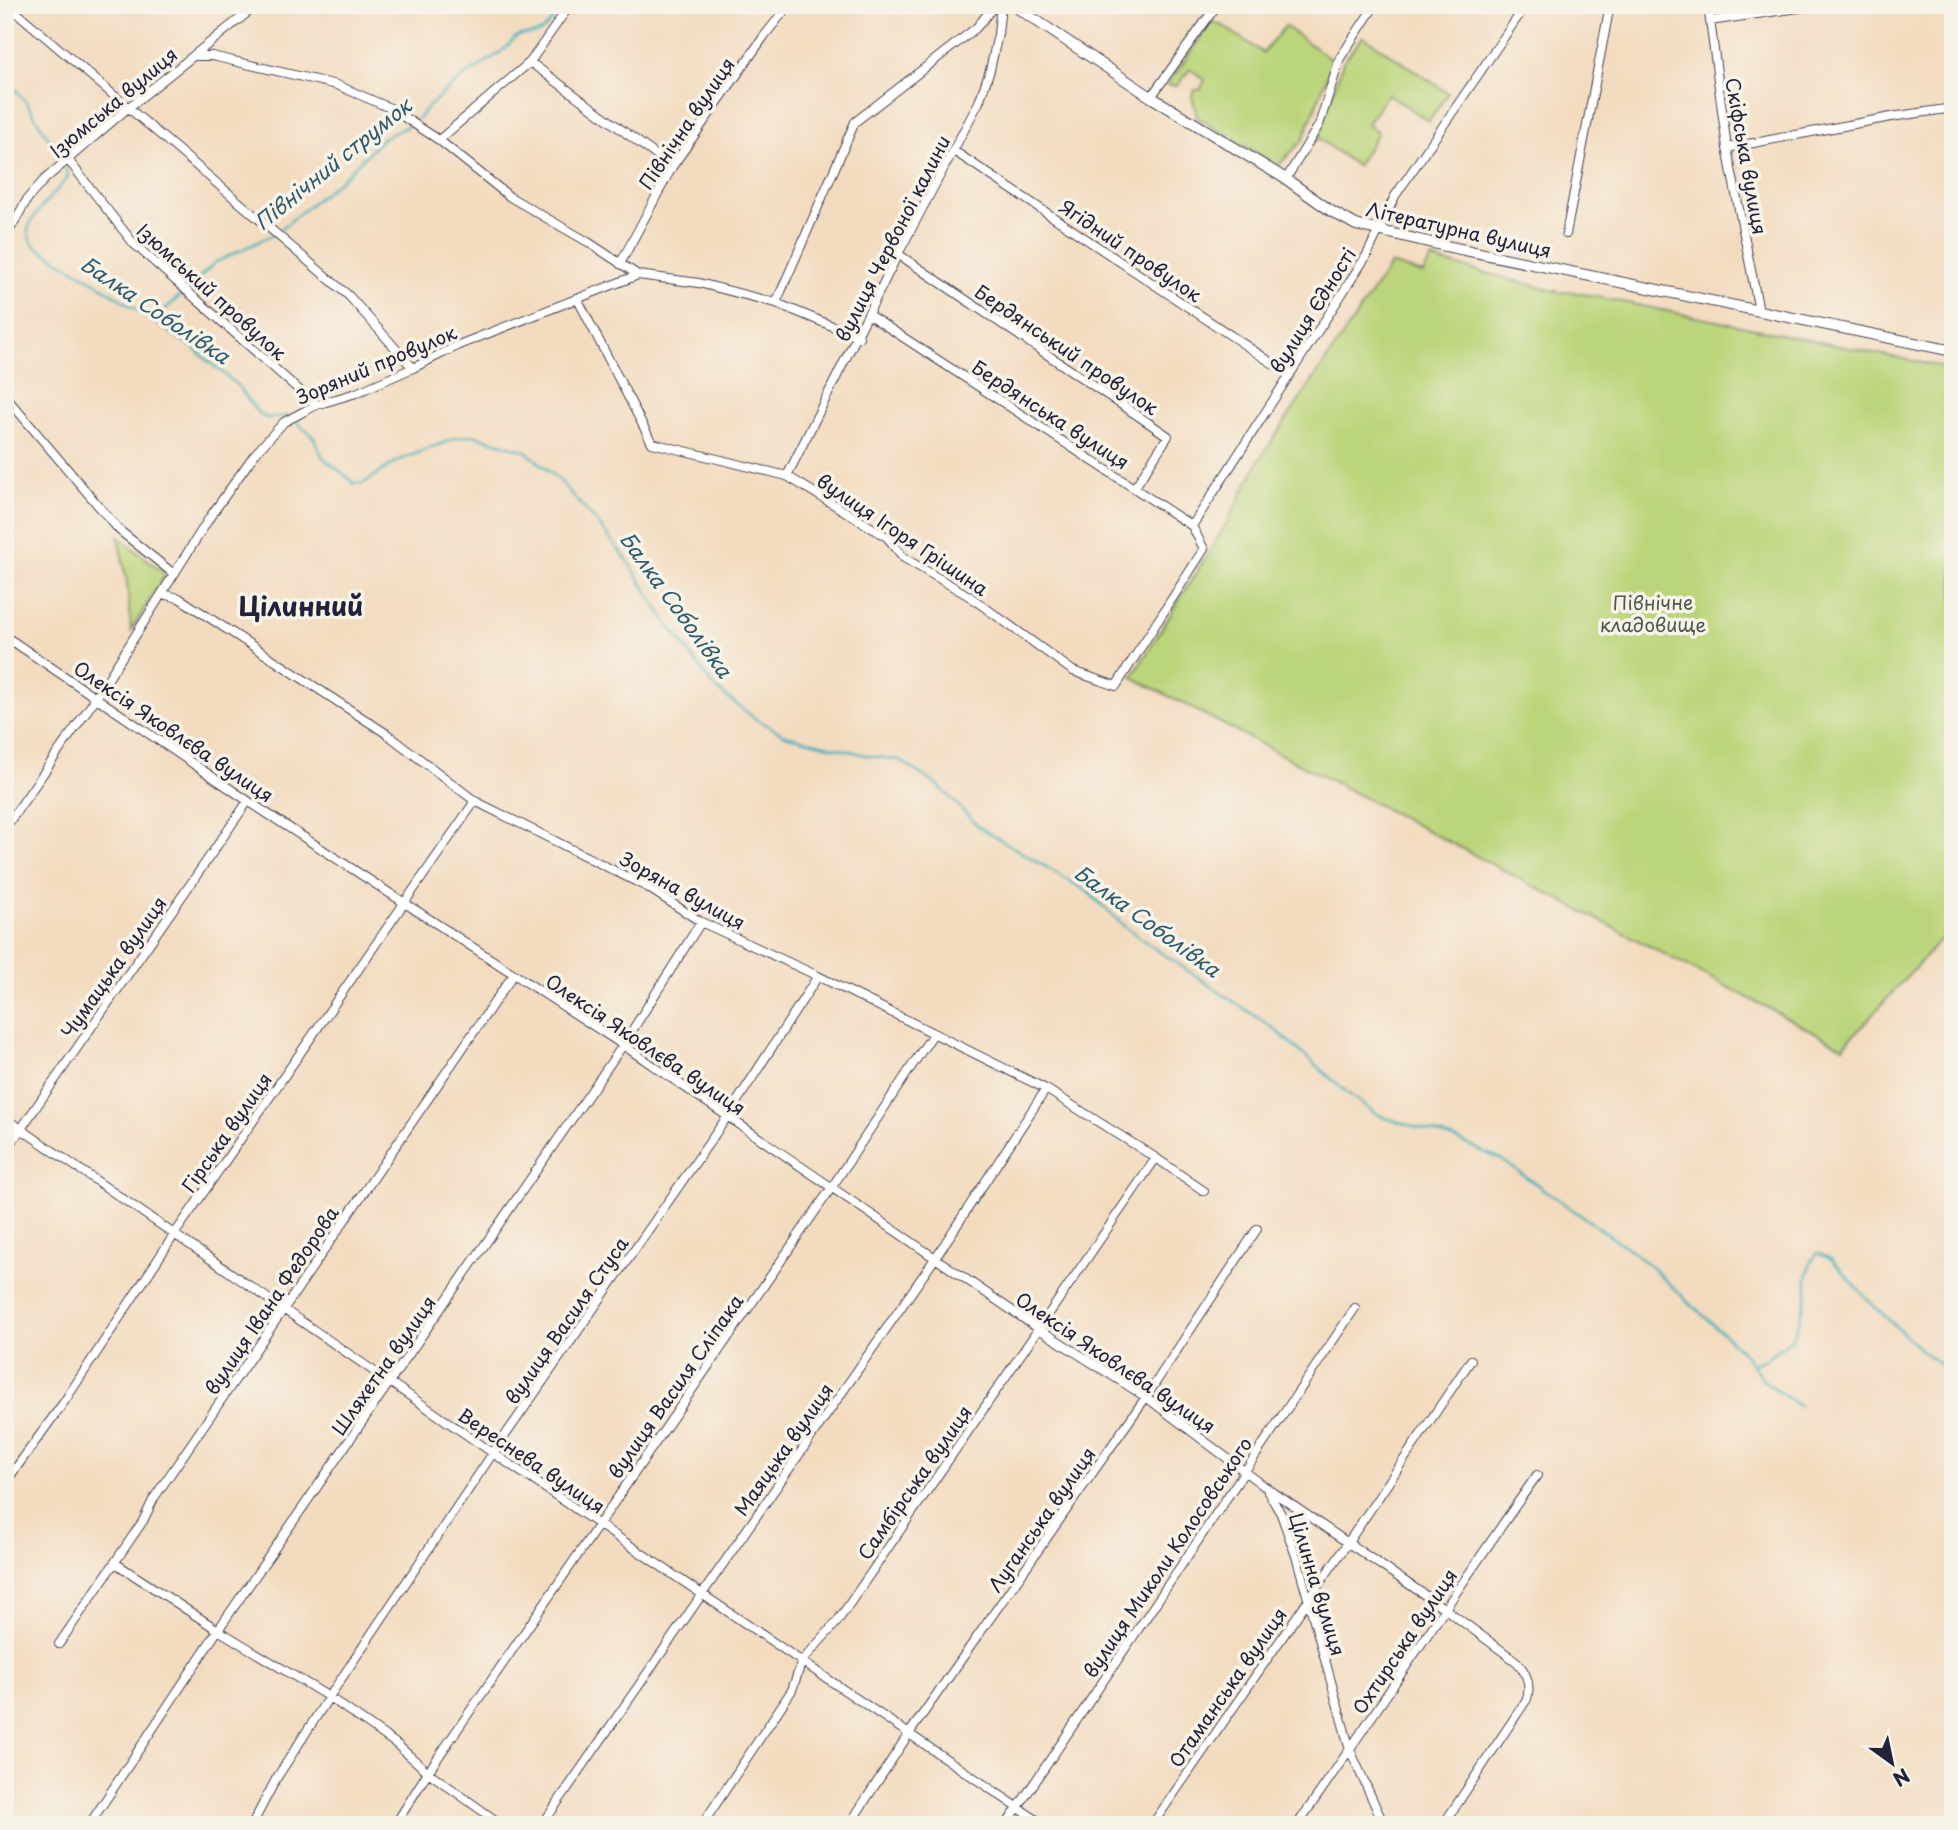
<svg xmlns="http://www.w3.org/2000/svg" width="1958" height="1830" font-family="'Playpen Sans',sans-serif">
<rect width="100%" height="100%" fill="#f7f3e8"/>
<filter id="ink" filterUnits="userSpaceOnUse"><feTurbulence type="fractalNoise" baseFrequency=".0143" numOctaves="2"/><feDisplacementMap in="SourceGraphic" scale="14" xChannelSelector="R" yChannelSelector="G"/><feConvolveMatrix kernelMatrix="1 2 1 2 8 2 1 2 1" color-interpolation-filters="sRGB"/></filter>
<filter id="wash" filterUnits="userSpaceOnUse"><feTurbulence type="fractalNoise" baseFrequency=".00686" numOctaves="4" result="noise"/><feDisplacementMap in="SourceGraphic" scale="28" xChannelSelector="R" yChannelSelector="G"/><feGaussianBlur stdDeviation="1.57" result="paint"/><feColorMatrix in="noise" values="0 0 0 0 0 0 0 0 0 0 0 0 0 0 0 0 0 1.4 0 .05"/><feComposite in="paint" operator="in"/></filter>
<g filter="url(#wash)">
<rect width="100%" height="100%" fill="#f3dbbf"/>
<path fill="#bbd57a" stroke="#6e7c5a" stroke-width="2" d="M1212,22L1220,24L1263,53L1285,26L1333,61L1303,140L1278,166L1197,117L1192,96L1195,90H1200L1205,80L1190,69L1177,86L1167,85Z
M1363,36L1448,93L1429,121L1388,94L1367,124L1378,132L1357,166L1318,138L1343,62Z
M1431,259L1563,293L1568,291L1953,369V926L1843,1047L1132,677L1229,519L1260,459L1391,264L1423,274Z
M118,536L165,574L131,631L127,582Z"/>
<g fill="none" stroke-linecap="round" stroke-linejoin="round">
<path stroke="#40b0b8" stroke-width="2.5" d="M5,76L28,105L62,160
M416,121C440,90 473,72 505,49C509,45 512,40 516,37C523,32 530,36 537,33C548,30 556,14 562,5
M65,166L68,177C58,190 29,217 28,231C28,238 32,242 36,247L95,282L192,347L238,386L257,412L266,418L289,416
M154,320L216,262L275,234L346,175L383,138L410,125
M295,418C302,431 308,429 314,438C318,444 319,453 324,458C333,468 346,473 354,484L364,483L397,461L456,438L473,435L526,451L560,481L600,526L627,560L664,618L711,683L723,694L757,720L785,735L870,756L899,760L939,786L979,827L1088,892L1123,925L1154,948L1273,1028L1350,1095L1373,1112L1386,1118L1455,1139L1502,1160L1640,1257L1729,1339L1746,1356L1764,1381L1799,1406
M1752,1365L1766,1359L1793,1338L1807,1296V1278L1810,1264L1817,1253L1831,1259L1874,1306L1921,1350L1953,1374"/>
</g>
</g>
<g filter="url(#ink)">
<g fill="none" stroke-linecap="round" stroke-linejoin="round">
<g stroke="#413e4f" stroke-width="10">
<path id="minor" d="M8,5L349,296L413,368
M1708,5L1727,148L1759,311
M1710,21L1819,5
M194,56H212L337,85L390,108L439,140L510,197L588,242L638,275L699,283L776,303L859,337
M530,62L672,167
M1151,97L1217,5
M439,140L530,62L570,5
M1727,148L1891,117L1953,108
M954,151L1290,375
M69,161L134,244L316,405
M1286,179L1319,125L1340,58L1375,5
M1566,234L1610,5
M5,238L28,198L45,179L129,107L257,5
M898,254L1168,436L1135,487
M620,264L672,167L765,35L789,5
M577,298L652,443L787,476L887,537L904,558L969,596L1073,671L1116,686L1204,549L1192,526L869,315
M776,303L855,122L976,28L995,5
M5,396L119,530L174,574
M787,476L898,254L979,102L990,70L998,34L1001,5
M1192,526L1367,255L1395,196L1526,5
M162,594L179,598L387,734L475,801L647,887L701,922L818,976L1046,1089L1156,1158L1204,1191
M5,636L248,801L623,1045L1039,1329L1146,1397L1264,1486L1444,1608L1517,1662C1527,1673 1531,1685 1527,1699L1443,1825
M5,828L96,698L210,517L254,455L284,422L316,405L356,393L413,368L461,344L638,275
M5,1118L493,1453L1044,1825
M5,1152L248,801
M5,1483L64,1402L174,1235L475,801
M1268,1492L1281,1514L1297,1559L1350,1750L1384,1825
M115,1563L218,1630L329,1697L395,1743L428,1772L502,1825
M59,1644L143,1521L154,1498L513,975
M89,1825L218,1630L623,1045L701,922
M252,1825L276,1779L329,1697L493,1453L727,1117L818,976
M395,1825L428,1772L832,1187L933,1034
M542,1825L936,1257L1046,1089
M702,1825L792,1690L802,1661L837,1622L1156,1158
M849,1825L908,1735L1146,1397L1257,1229
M1006,1825L1355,1308
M1152,1825L1347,1544L1471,1360
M1297,1825C1379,1709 1456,1590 1537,1475"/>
</g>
<g stroke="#413e4f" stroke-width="12">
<path id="tertiary" d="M1013,5L1151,97L1286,179L1331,211L1356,225L1441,245L1953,351"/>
</g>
<use href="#minor" stroke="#fff" stroke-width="8"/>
<use href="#tertiary" stroke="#fff" stroke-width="10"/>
</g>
</g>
<g text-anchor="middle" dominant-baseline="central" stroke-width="7" stroke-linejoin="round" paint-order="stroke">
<g font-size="19" fill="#22223b" stroke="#f7f3e8">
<text transform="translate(113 102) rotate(-40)">Ізюмська вулиця</text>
<text transform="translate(686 123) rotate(-56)">Північна вулиця</text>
<text transform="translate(1747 156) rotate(80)">Скіфська вулиця</text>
<text transform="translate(1459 229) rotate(13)">Літературна вулиця</text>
<text transform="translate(892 238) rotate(-63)">вулиця Червоної калини</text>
<text transform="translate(1131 250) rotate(34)">Ягідний провулок</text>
<text transform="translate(212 291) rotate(42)">Ізюмський провулок</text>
<text transform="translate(1312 310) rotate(-58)">вулиця Єдності</text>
<text transform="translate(1067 349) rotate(34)">Бердянський провулок</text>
<text transform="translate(376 364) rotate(-23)">Зоряний провулок</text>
<text transform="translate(1051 414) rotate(33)">Бердянська вулиця</text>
<text transform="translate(903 534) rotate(34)">вулиця Ігоря Грішина</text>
<text transform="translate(174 731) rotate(34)">Олексія Яковлєва вулиця</text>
<text transform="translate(683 890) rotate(29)">Зоряна вулиця</text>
<text transform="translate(113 967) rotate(-55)">Чумацька вулиця</text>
<text transform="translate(646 1044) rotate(34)">Олексія Яковлєва вулиця</text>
<text transform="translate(226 1132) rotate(-55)">Гірська вулиця</text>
<text transform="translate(271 1300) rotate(-56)">вулиця Івана Федорова</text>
<text transform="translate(566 1320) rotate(-55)">вулиця Василя Стуса</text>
<text transform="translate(1116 1362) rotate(34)">Олексія Яковлєва вулиця</text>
<text transform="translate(383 1365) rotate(-55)">Шляхетна вулиця</text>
<text transform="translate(675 1386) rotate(-55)">вулиця Василя Сліпака</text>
<text transform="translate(783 1449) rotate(-55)">Маяцька вулиця</text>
<text transform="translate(532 1460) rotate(34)">Вереснева вулиця</text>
<text transform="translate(914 1482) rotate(-55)">Самбірська вулиця</text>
<text transform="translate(1041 1519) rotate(-55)">Луганська вулиця</text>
<text transform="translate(1167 1557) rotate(-56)">вулиця Миколи Колосовського</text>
<text transform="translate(1318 1584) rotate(73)">Цілинна вулиця</text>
<text transform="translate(1404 1641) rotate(-56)">Охтирська вулиця</text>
<text transform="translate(1227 1687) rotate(-55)">Отаманська вулиця</text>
</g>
<g font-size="19" fill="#50584e" stroke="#f7f3e8">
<text x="1653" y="602">Північне<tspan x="1653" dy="22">кладовище</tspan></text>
</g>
<g font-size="21" font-style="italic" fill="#2e5b6d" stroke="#f7f3e8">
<text transform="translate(332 163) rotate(-39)">Північний струмок</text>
<text transform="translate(156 309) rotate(34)">Балка Соболівка</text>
<text transform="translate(677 604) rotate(54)">Балка Соболівка</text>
<text transform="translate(1148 920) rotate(36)">Балка Соболівка</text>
</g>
<g font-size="26" font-weight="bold" fill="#22223b" stroke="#f7f3e8">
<text x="301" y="605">Цілинний</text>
</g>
</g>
<rect width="1958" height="1830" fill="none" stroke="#f7f3e8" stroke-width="28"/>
<g transform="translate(1892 1763) rotate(147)" stroke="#f7f3e8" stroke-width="5" paint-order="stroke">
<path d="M0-5L12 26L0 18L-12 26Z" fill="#22223b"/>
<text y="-10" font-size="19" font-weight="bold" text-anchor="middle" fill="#22223b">N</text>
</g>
</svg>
